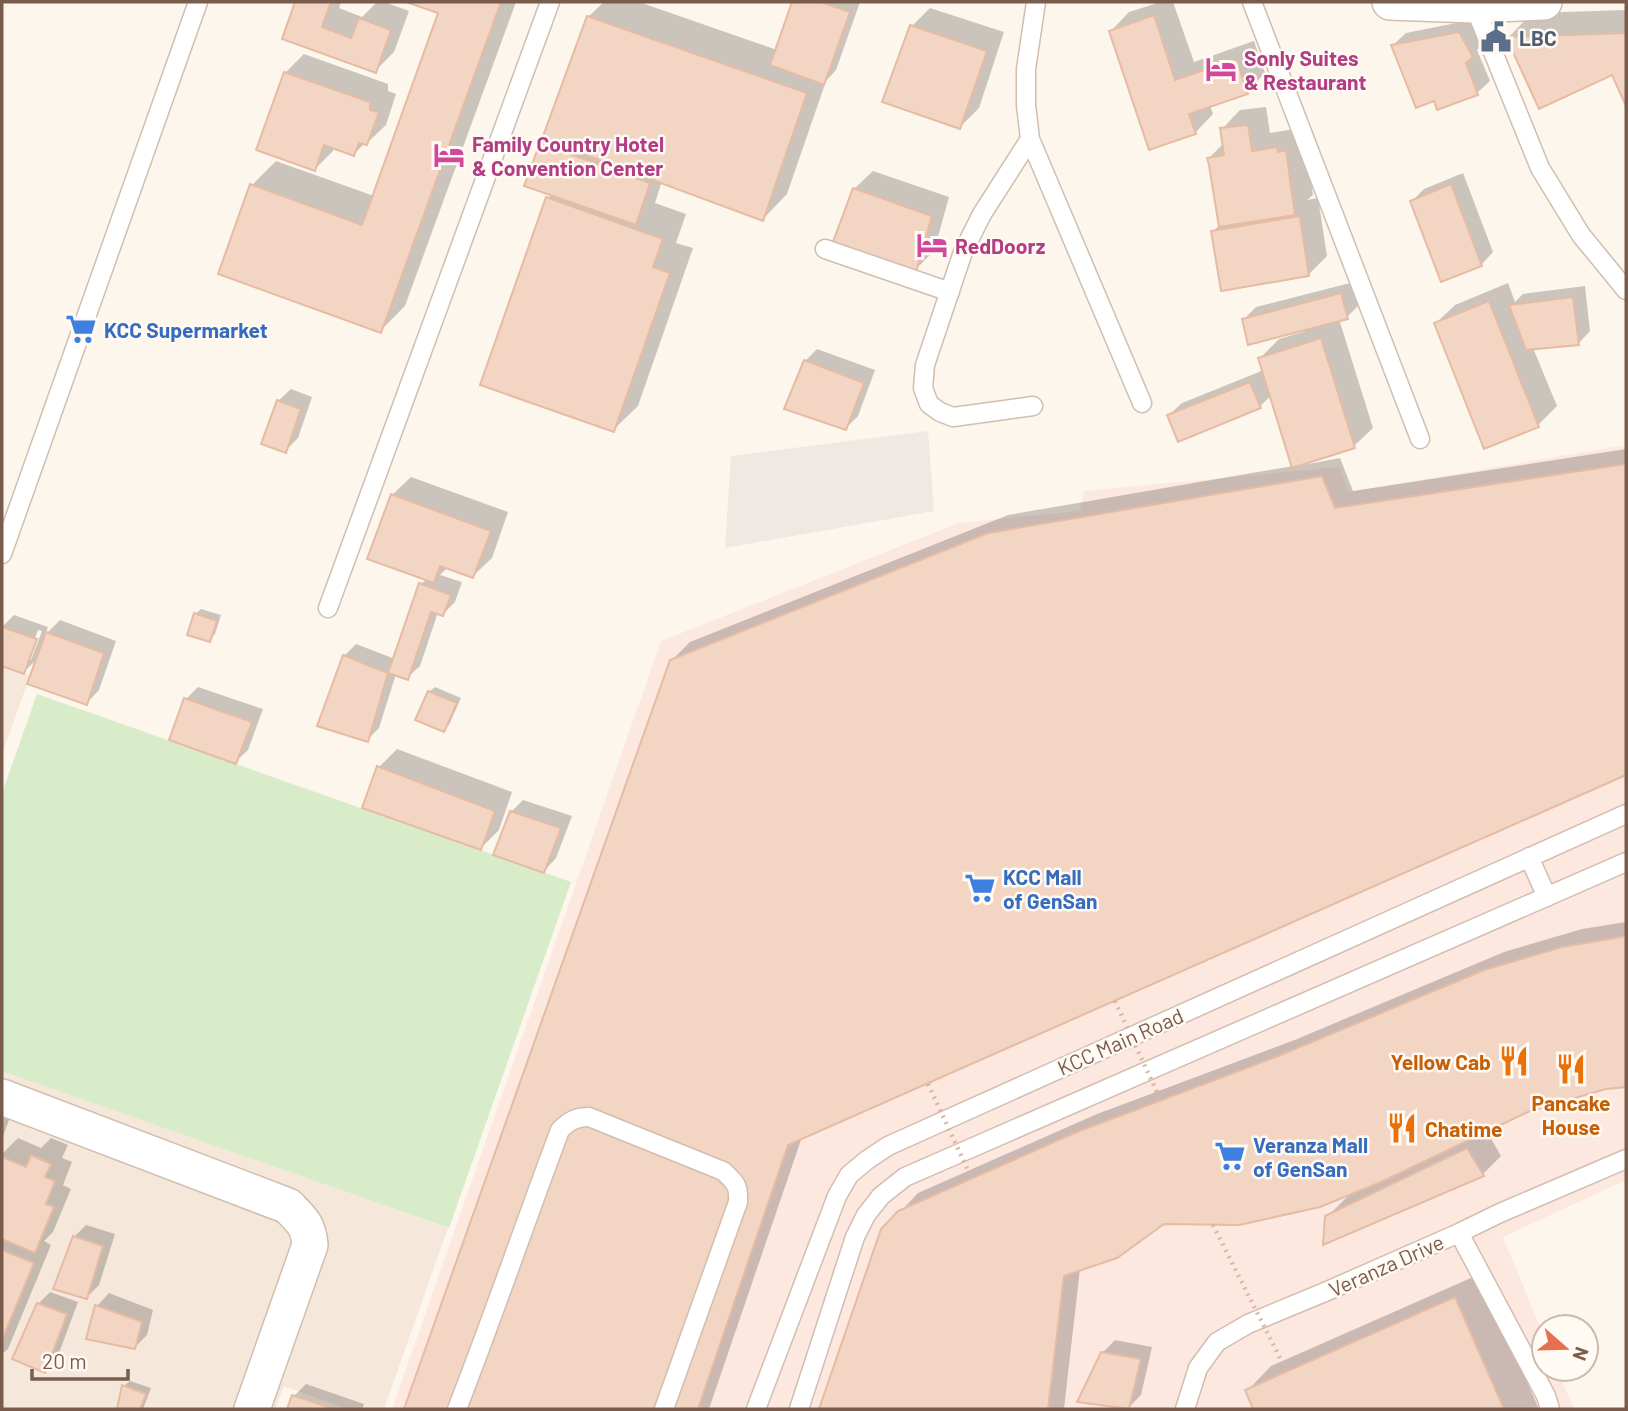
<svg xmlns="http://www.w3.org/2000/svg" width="1628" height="1411" font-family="Barlow,sans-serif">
<rect width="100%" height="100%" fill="#fdf6ec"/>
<path fill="#f5e8da" d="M2,666L30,676L2,754Z
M2,1070L448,1228L384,1409H347L284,1386L275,1409H2Z"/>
<path fill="#fde8e0" d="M1626,445V1180L1503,1237L1544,1336V1369H1557L1574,1409H392L661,641L959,523L1080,511L1084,491L1340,467L1348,492Z"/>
<path fill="#efe9e4" d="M928,431L934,511L725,548L731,456Z"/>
<path fill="#d8ecc9" d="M37,694L571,882L449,1228L2,1071V793Z"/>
<path fill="#0003" fill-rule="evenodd" d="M297,2H341L339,8L362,17L377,2H384L409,11L394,52L375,71L284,38Z
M411,2H516L405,306L380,331L252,185L276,161L374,196L440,12Z
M604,2H639L777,50L794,2H860L836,70L826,81L787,194L763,219L662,181L655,203L686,214L676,243L693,248L638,406L613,430L548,198L552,194L541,144L547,139L588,17Z
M1161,2H1173L1194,62L1254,41L1265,73L1247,92L1210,105L1213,114L1195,133L1111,31L1129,12Z
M930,8L1004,32L979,108L960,127L912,26Z
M1626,10V101L1613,72L1508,38L1532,13Z
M1471,20L1484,43L1477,50L1490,81L1477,93L1438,108L1435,98L1393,45L1406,33Z
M304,54L388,84V91L396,94L386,125L367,143H365L354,154L335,147L333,151L315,169L259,149L286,72Z
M1266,107L1270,133L1295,129L1304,133L1313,195L1307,200L1318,198L1327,256L1309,274L1213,232L1220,224L1209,158L1224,143L1222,129L1240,110Z
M873,171L949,197L934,251L915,270L854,189Z
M1463,173L1493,252L1481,265L1412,201L1424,189Z
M1354,282L1359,305L1347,317L1339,319L1373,428L1354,446L1303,462V465L1340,458L1353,491L1626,449V773L802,1137L709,1409H406L671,661L690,642L1008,515L1293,466L1272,395L1260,406L1169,415L1182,403L1264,370L1260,358L1279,339L1306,331L1305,328L1244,319L1256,307Z
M1508,283L1515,302L1523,294L1585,286L1590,331L1578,344L1533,348L1557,406L1538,425L1485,446L1436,323L1455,305Z
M817,349L875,370L858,416L846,428L805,361Z
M291,389L312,397L298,438L285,451L278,401Z
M411,477L508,512L492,558L473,576L448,567L440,575L462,582L455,602L443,614L438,612L420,666L407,678L396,674L379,728L367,740L344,656L356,644L395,659L421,584L427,579L392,495Z
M201,609L221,615L215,634L209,640L195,614Z
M14,615L48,627L45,635L60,620L116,641L99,690L87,703L38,658L24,672L2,664V625L3,626ZM38,630L42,631L31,660H27Z
M198,687L263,709L248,750L235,762L186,699Z
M435,687L461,698L449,725L443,730L429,692Z
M397,749L512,792L499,830L481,848L379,767Z
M523,800L572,816L556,858L544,871L511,812Z
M1626,922V1085L1606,1087L1530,1109L1486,1130L1501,1156L1483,1174L1327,1217L1352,1192L1164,1223L1080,1269L1064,1409H820L883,1230L918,1193L1097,1114L1297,1039L1504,952L1582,929Z
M2,1105L13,1109L2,1139Z
M18,1138L41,1148L51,1138L68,1145L62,1158L72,1162L63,1185L71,1189L53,1232L44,1241L51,1245L8,1349L2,1354V1224L4,1217L2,1216V1154Z
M86,1225L115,1234L99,1285L87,1297L74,1237Z
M1480,1274L1538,1407L1537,1409H1255L1247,1391L1271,1366Z
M50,1292L78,1302L57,1358L45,1371L38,1304Z
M109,1293L153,1310L147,1335L134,1348L88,1338L97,1306Z
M1115,1340L1152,1347L1141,1395L1128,1408L1102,1353Z
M130,1381L151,1388L143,1409H119L124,1386Z
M306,1384L364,1404L362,1409H289L294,1396Z"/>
<path fill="#f3d5c3" stroke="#e6bba3" stroke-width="2" d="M295,2H331L322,27L351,38L359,18L391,30L376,73L282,39Z
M406,2H501L381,333L218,274L250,184L362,225L438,13Z
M792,2H821L850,12L824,85L770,65Z
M1154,15L1175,80L1236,59L1248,94L1189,114L1196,134L1149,150L1109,31Z
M587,16L807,93L763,221L542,139Z
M910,25L987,51L960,129L882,102Z
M1459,32L1473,57L1466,63L1478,95L1437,110L1434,101L1416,108L1391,45Z
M1626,33V106L1612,75L1539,109L1506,37Z
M284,72L370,102V110L379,112L367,145L359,143L354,156L324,145L315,171L256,150Z
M1248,125L1252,151L1277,147L1278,152L1286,150L1295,215L1219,227L1209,165L1207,158L1224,155L1220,128Z
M540,143L650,183L636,225L524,186Z
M1451,184L1482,266L1441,282L1410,201Z
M853,188L932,216L916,272L833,242Z
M546,197L663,239L653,267L670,273L614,432L480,385Z
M1300,216L1309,276L1221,291L1211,231Z
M1341,293L1348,319L1248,345L1242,319Z
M1573,297L1579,345L1526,350L1509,305Z
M1489,301L1539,427L1484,449L1434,323Z
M1321,338L1355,448L1292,468L1258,358Z
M804,360L864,383L846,430L784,409Z
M1250,382L1261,408L1178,442L1167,415Z
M277,400L301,409L286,453L261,444Z
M1626,464V775L788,1145L698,1409H404L670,660L988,533L1322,476L1335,508Z
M391,494L491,531L473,578L440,566L434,583L367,559Z
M419,583L451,595L443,616L431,612L408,680L388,673Z
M194,613L217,621L210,642L187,635Z
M2,627L37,639L24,674L2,666Z
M46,632L104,653L87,705L27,684Z
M343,655L388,673L368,742L317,726Z
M428,691L457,703L444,732L415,720Z
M184,698L252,722L236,764L169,740Z
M377,766L495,811L481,850L362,808Z
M510,811L561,828L544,873L493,855Z
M1626,936V1087L1606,1089L1530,1111L1381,1182L1320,1207L1239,1225L1164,1224L1117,1258L1064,1276L1048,1409H819L881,1229L898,1211L1077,1132L1276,1057L1484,970L1562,947Z
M1467,1148L1484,1176L1323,1245L1325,1216Z
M31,1155L51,1164L45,1177L55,1181L46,1204L54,1207L35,1253L2,1239V1157L26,1167Z
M73,1236L103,1246L87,1299L53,1289Z
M2,1250L34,1263L2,1340Z
M1455,1297L1504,1409H1253L1245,1390Z
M37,1303L67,1314L45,1373L12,1359Z
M95,1305L142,1322L135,1349L86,1339Z
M1101,1352L1141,1359L1129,1409L1077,1402Z
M122,1385L146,1394L140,1409H117Z
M292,1395L334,1409H287Z"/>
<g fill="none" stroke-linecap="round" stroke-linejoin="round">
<g stroke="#d1beb0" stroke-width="21">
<path id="service" d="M1036,2L1026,69V105L1030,139L1142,403
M1252,2L1420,439
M1474,5L1540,168L1581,235L1626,290
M1030,139L982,214L963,252L925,365L923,388L929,404L940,412L953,417L1033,406
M825,249L950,292
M2,554L198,2
M328,608L550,2
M1529,857L1547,897
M1459,1233L1546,1396L1550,1409
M457,1409C493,1317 525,1223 560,1130C569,1121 576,1117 589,1117L723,1171C735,1182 739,1185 738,1202L664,1409
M756,1409L837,1196L849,1175L867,1160L888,1146L1626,814
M799,1409L855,1237L866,1215L881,1196L905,1177L1626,862
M1185,1409L1198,1368L1217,1342L1248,1324L1325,1292L1459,1233L1500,1213L1626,1159"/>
</g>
<g stroke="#d1beb0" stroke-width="38">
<path id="minor" d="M1390,2L1474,5L1544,2
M2,1097L288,1206C302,1221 308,1224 310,1245L252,1409"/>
</g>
<use href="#service" stroke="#fff" stroke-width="18"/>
<use href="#minor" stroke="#fff" stroke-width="35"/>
<path stroke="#d9b8a5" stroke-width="4.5" stroke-dasharray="2 5" stroke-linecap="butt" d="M1115,1001L1161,1101
M928,1084L972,1179
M1213,1225L1287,1372"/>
</g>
<defs>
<g id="civic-bare" transform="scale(2.415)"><path d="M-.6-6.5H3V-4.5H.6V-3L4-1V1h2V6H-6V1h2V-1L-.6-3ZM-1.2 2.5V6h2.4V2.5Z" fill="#5c6f8a" stroke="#fffaf3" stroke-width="2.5" paint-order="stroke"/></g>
<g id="hotel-bare" transform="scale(2.415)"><path d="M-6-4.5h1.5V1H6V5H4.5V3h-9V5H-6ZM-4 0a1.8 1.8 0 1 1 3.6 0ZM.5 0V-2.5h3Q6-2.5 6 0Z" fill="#d1479c" stroke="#fffaf3" stroke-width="2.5" paint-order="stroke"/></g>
<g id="supermarket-bare" transform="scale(2.415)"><path d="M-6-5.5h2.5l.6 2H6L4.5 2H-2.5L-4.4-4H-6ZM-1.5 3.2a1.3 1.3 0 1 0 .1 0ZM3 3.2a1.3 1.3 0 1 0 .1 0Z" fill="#3f7fe0" stroke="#fffaf3" stroke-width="2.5" paint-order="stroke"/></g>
<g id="restaurant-bare" transform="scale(2.415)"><path d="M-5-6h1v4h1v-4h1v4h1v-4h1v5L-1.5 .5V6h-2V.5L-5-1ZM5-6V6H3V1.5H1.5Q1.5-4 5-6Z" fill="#e8710a" stroke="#fffaf3" stroke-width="2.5" paint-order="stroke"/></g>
</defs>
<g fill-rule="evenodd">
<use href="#civic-bare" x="1496" y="37"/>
<use href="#hotel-bare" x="1221" y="69"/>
<use href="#hotel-bare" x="449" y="155"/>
<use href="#hotel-bare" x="932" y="245"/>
<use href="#supermarket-bare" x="81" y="329"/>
<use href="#supermarket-bare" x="980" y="888"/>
<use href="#restaurant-bare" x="1514" y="1061"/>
<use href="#restaurant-bare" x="1571" y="1069"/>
<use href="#restaurant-bare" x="1402" y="1128"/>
<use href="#supermarket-bare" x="1230" y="1156"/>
</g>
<g text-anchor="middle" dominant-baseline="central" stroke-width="5" stroke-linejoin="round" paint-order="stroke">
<g font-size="21" font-weight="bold" fill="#4e5e75" stroke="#fffaf3" text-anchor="start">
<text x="1519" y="37">LBC</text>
</g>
<g font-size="21" font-weight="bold" fill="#b23c85" stroke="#fffaf3" text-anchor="start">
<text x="1244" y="57">Sonly Suites<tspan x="1244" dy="24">&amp; Restaurant</tspan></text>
<text x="472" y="143">Family Country Hotel<tspan x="472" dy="24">&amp; Convention Center</tspan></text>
<text x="955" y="245">RedDoorz</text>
</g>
<g font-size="21" font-weight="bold" fill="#366cbe" stroke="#fffaf3" text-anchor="start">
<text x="104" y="329">KCC Supermarket</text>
<text x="1003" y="876">KCC Mall<tspan x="1003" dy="24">of GenSan</tspan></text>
<text x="1253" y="1144">Veranza Mall<tspan x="1253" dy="24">of GenSan</tspan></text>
</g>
<g font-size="21" fill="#7a5c4d" stroke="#fffaf3">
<text transform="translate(1120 1041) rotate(-24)">KCC Main Road</text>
<text transform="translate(1386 1265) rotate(-24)">Veranza Drive</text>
</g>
<g font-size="21" font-weight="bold" fill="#c56008" stroke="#fffaf3" text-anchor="end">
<text x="1491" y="1061">Yellow Cab</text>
<text x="1571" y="1102" text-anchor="middle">Pancake<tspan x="1571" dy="24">House</tspan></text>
<text x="1425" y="1128" text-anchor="start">Chatime</text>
</g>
</g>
<rect width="1628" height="1411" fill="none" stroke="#7a5c4d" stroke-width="7"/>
<g transform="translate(1565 1348) rotate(110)"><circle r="33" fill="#fffaf3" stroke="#cabbb1" stroke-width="2"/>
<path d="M0-5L12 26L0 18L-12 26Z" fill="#e76f51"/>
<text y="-10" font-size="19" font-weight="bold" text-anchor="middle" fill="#7a5c4d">N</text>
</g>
<path d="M32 1369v10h96v-10" fill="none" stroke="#7a5c4d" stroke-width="3.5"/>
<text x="42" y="1369" font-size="21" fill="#7a5c4d" stroke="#fffaf3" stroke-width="5" paint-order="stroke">20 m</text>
</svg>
